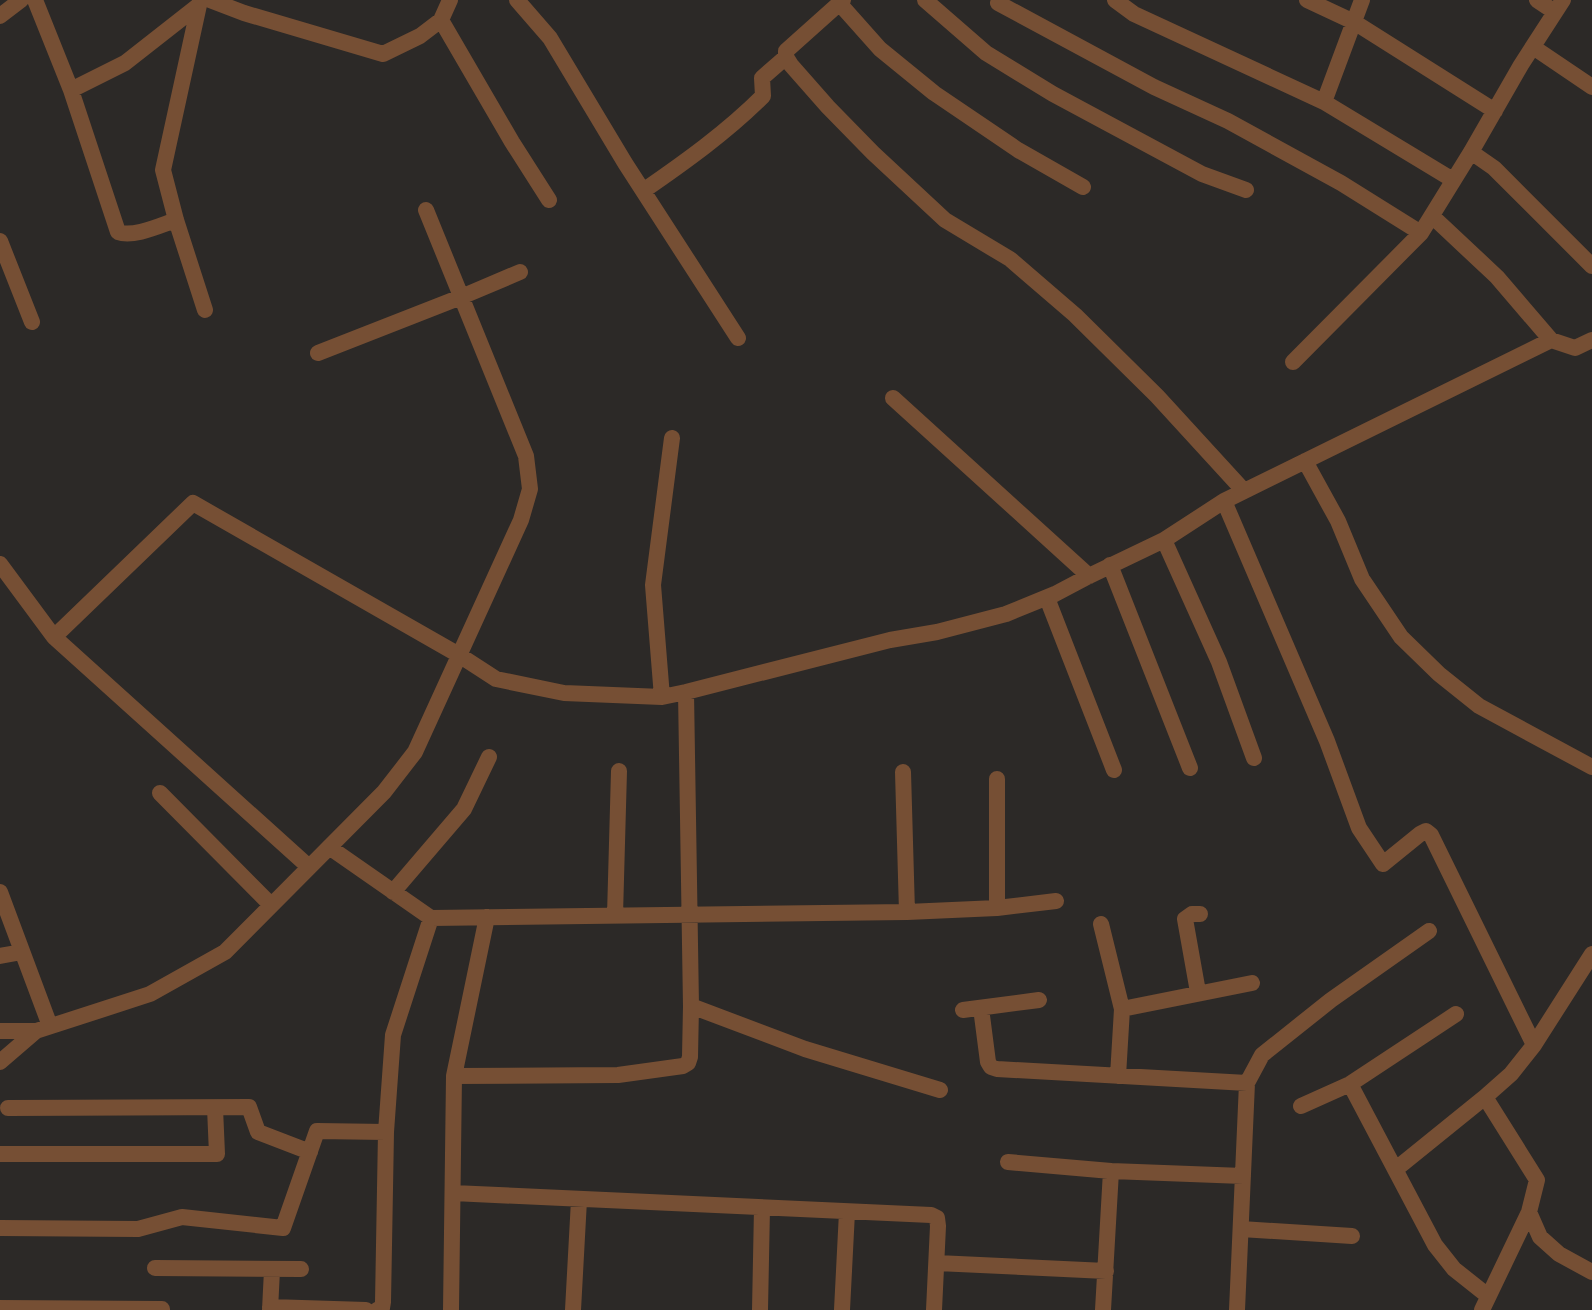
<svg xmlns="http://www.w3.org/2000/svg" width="1592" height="1310" font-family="'Public Sans',sans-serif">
<rect width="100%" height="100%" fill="#2c2927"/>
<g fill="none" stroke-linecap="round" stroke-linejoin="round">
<path stroke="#764f34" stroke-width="16" d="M35,0L71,90L118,232C133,238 161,225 176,220
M210,0L244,13L383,54L420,36L441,20L450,0
M517,0L550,38L625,163L738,338
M843,0L786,51V57L791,65L828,107L873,153L945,220L1010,259L1075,315L1157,396L1244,491
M925,0L986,53L1053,94L1202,174L1246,190
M1115,0L1134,14L1324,102L1453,180
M1307,0L1354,22L1495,111
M1537,0L1555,12
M839,3L880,49L934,93L1018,150L1083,187
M998,3L1154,87L1228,121L1341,183L1421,233
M199,5L163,170L176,220L205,310
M0,16L21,0
M441,20L512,142L549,200
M1533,47L1592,87
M71,90L125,63L199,5L200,1
M1324,102L1362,0
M1471,152L1494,168L1592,266
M643,191C685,162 727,132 763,96L762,78L786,57
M1432,216L1497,277L1551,340
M0,241L32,322
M318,353L461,297L520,272
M1293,362L1421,233L1471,152L1521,65L1563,0
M893,398L1089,576
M1305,461L1338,521L1362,579L1401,637L1439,674L1479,706L1592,767
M1224,501L1327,741L1359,828L1383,864L1420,834L1426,831L1431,835L1534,1045L1511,1074L1485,1097L1537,1180L1529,1212L1540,1237L1559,1254L1592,1272
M1164,540L1219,662L1254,758
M0,564L54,637L309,867
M1110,565L1190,768
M1047,598L1114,770
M54,637L193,503L459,655L496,679L564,693L662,697L686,692L890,640L937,632L1006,614L1055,594L1089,576L1164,540L1224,501L1551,340L1575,348L1592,340
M662,697L653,585L672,438
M903,772L907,912
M997,779V908
M160,793L271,905
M329,847L431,918L907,912L997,908L1056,901
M0,892L50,1026
M393,892L464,809L489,757
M615,915L619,771
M1101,924L1122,1009L1118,1076
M0,956L22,952
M1198,992L1185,919L1192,914H1200
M691,1006L805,1049L940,1090
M981,1008L988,1062L991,1067L997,1069L1247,1083
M1122,1009L1252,983
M963,1010L1039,1000
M0,1031H36
M1534,1045L1592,954
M0,1062L36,1031L150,994L225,952L384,792L415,752L521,520L530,489L526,456L426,210
M454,1076L618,1075L683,1066L688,1063L690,1057L691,1006L686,692
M1350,1084L1435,1245L1454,1269L1488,1296
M1301,1106L1350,1084L1456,1014
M8,1108L249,1107L258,1132L310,1152
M0,1154H217L215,1108
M1008,1162L1111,1171
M1396,1169L1485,1097
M453,1193L931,1215L937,1218L938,1226L934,1310
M0,1228L138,1229L182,1217L283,1228L317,1131L386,1132
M1241,1229L1352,1236
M937,1263L1106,1271
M155,1268L301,1269
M270,1307L366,1310
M0,1308L162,1309
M270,1310L272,1270
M377,1310L382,1308L383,1302L386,1132L393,1035L431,918
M451,1310L454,1076L487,917
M573,1310L579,1200
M760,1310L762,1208
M842,1310L847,1212
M1103,1310L1111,1171L1243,1176
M1237,1310L1247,1083L1262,1055L1331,1000L1429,931
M1482,1310L1529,1212"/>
</g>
</svg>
